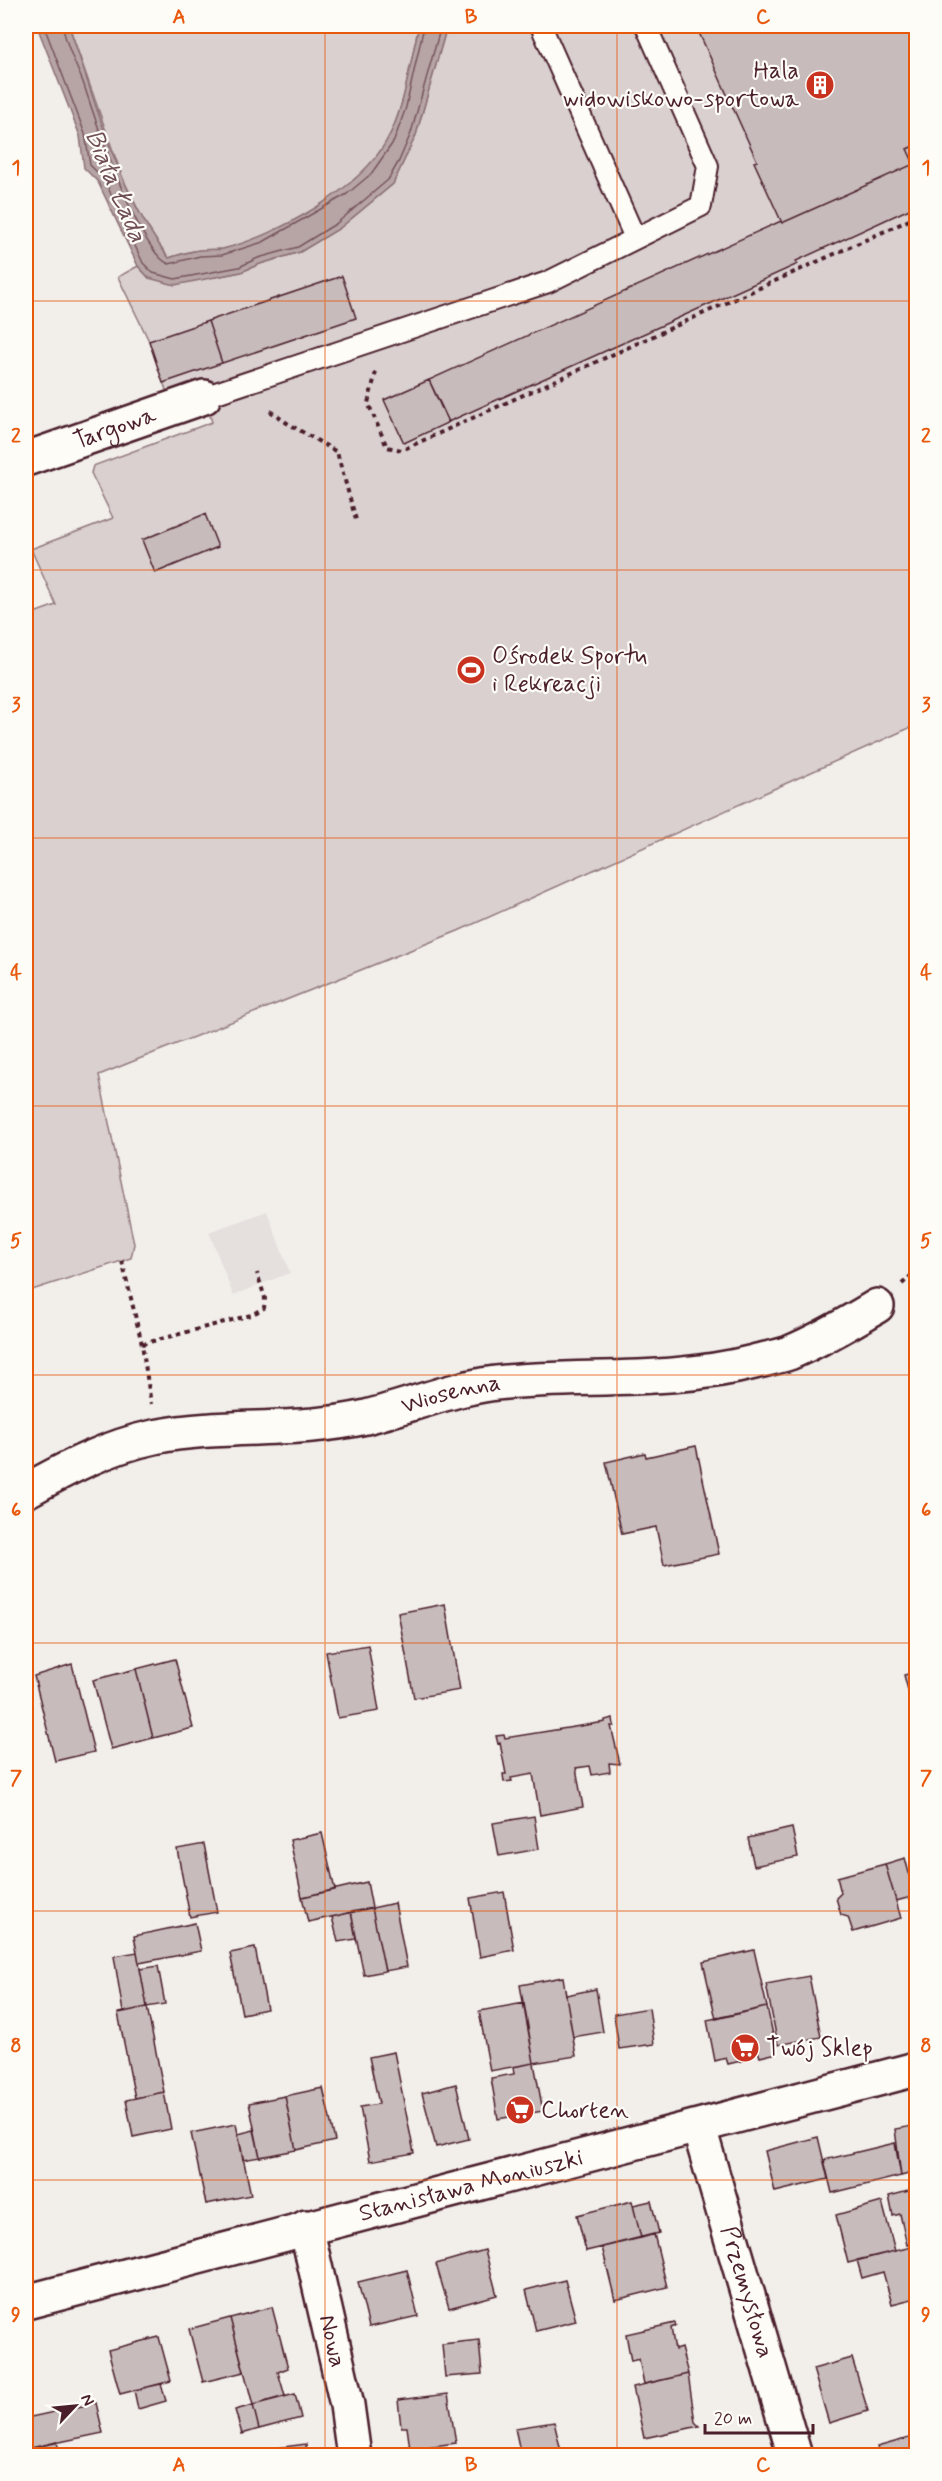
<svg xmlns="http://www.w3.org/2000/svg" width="942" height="2481" font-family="Mynerve,sans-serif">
<rect width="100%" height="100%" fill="#f2efeb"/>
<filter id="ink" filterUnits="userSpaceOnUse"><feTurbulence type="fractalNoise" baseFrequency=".0167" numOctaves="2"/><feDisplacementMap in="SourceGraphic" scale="12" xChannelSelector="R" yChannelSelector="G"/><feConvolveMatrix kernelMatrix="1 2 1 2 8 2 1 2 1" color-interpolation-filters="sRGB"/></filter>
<g filter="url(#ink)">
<path fill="#e5dfdd" d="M267,1211L290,1273L233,1295L209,1232Z"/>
<path fill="#d9d0cf" stroke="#92787d" stroke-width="1.5" d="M69,26H419C410,61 405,109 387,140C361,189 276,237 223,249C215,250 207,249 200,250C189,251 179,255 169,258L147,228L123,179Z
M447,26H916V725L458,931L99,1075L134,1244L131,1258L26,1292V616L56,605L31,549L113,518L91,473L93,466L212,422L204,397L167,393L149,341L118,277L138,266L149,278L215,277L241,272L260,264L300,252L340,228L368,205L393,184L416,135Z"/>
<path fill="#b7a5a6" stroke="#8b6f75" stroke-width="1.5" d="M37,26H69C96,103 118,193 169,258C179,255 190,251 200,250C207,249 215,250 223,249C276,236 361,189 387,140C405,109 410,61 419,26H447L416,135L393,184L340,228L300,252L260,264L241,272L175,285L149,278L138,266L98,182L84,168L80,136Z"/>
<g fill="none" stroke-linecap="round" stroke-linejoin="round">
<path stroke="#76555c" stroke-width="1.5" d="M44,26L85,134L90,165L104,179L143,263L153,273L175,279L239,267L258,258L298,247L337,223L388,180L399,161L411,133L441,26
M63,26C65,44 76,65 83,82C94,116 139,253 169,264L200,256L222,255L263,242L347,194L371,174L394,141L406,107L424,26"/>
</g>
<path fill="#c8bbbb" stroke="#4a1f2b" stroke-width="1.5" d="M696,26H916V145L907,149L914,164L782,223L754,162L757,161Z
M916,145V206L796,261L798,264L448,422L429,380L781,221L782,223L914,164L907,149Z
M342,276L356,318L222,363L208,321Z
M208,321L222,363L163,383L149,341Z
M429,380L449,422L404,443L384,400Z
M205,514L218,547L155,573L142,540Z
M696,1446L719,1554L664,1565L656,1527L622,1534L606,1462L645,1453L646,1457Z
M445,1604L460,1690L414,1698L398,1613Z
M368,1645L379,1711L338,1718L326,1652Z
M175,1659L193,1728L153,1738L136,1669Z
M72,1664L94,1752L55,1761L34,1676Z
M136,1669L153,1738L111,1749L93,1680Z
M916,1672V1708L913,1709L904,1675Z
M613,1718L614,1726H611L620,1764L609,1763L610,1772L592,1775L590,1766L576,1768L583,1807L540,1815L533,1774L511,1778L512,1781L504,1782L503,1774H506L500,1743L498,1744L496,1736L504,1735L505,1738L605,1722V1720Z
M534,1816L539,1849L499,1856L493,1823Z
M792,1828L798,1857L754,1866L748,1838Z
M322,1833L335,1890L302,1897L290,1840Z
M204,1844L217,1912L190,1917L177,1849Z
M905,1858L915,1896L896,1901L885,1864Z
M885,1864L901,1918L853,1932L848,1917L841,1915L836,1898L841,1893L837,1877Z
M367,1882L372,1908L308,1922L302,1897Z
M504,1892L514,1950L480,1957L470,1898Z
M395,1903L407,1967L385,1971L372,1908Z
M372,1908L385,1971L364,1975L351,1912Z
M351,1912L356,1939L338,1942L332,1917Z
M195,1923L201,1951L139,1963L134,1936Z
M255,1948L267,2009L242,2014L230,1953Z
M754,1950L767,2007L716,2019L703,1962Z
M137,1952L147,2007L123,2012L114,1956Z
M158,1966L165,2004L147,2007L140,1969Z
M809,1976L821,2037L778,2045L766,1984Z
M563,1977L576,2056L534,2063L520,1985Z
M596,1989L603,2032L573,2037L566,1995Z
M524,2003L534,2063L490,2071L479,2011Z
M147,2007L164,2092L135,2098L118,2013Z
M767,2007L777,2053L760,2057L758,2051L743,2054L745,2060L728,2064L726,2058L715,2061L707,2020Z
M649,2008L654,2044L619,2049L614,2014Z
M394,2052L414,2153L370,2161L360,2107L379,2104L369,2057Z
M534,2063L543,2111L498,2119L491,2078L514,2074L513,2067Z
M456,2084L469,2139L436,2147L422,2093Z
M323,2088L335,2141L296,2150L285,2096Z
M164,2092L171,2129L133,2137L126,2100Z
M285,2096L296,2150L260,2157L249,2103Z
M236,2124L251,2195L206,2204L191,2133Z
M912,2126L916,2148V2172L901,2176L895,2129Z
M254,2130L260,2157L243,2160L238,2134Z
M818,2137L828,2179L775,2192L765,2151Z
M895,2143L901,2176L832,2193L824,2160Z
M916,2189V2243L907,2245L900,2214L893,2216L889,2196Z
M632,2201L641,2238L586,2251L577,2215Z
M651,2201L659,2233L641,2238L633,2205Z
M882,2202L895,2251L848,2263L836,2215Z
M654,2234L667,2287L615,2300L602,2247Z
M916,2246V2298L892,2304L883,2272L862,2278L857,2260Z
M485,2250L497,2295L449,2308L436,2264Z
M407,2270L418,2316L369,2327L358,2282Z
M565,2280L576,2321L536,2331L526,2290Z
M272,2307L288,2368L278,2372L285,2396L253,2405L230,2318Z
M230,2318L244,2372L203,2382L189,2329Z
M675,2323L676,2326L671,2328L675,2350L681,2348L688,2374L644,2384L639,2359L631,2361L626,2334Z
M159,2337L171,2381L120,2394L108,2350Z
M479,2340L482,2374L445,2377L442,2344Z
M852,2358L868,2411L829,2423L813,2369Z
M688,2374L695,2422L699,2426L644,2438L633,2387Z
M161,2384L166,2401L138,2409L134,2390Z
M295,2394L301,2418L259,2429L253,2405Z
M448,2394L456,2443L410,2449L407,2427H401L398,2400Z
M96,2403L103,2433L26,2449V2418Z
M253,2405L259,2429L242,2434L235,2410Z
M554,2422L561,2451L521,2456L515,2428Z
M916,2436V2456H880L877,2447Z
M57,2442L60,2456H26V2449Z
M306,2444L307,2456H261L260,2450Z
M606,2450L607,2456H581Z
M561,2451L562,2456H534Z"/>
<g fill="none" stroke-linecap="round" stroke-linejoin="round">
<g stroke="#4a1f2b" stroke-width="24">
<path id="service" d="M541,26L635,238
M204,397L548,282L701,206L708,166L646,26"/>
</g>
<g stroke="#4a1f2b" stroke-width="38">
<g id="minor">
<path id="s1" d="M26,459L204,397"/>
<path id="s2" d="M26,1491C67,1468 107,1447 154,1437C224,1423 297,1433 366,1417C414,1405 457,1386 506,1382C589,1375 673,1383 754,1362C765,1359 778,1357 789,1353C820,1340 849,1323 877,1306"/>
<path id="s3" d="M699,2128L795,2456"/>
<path id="s4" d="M306,2227L347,2405L354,2456"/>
</g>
</g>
<g stroke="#4a1f2b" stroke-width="38">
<g id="tertiary">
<path id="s5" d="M26,2302C322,2222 620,2149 916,2069"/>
</g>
</g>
<path stroke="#4a1f2b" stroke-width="4" stroke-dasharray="4.5 4.5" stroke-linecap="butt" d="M376,372L368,403L387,447L402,450L916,217
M270,411L287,423L337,452L356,520
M122,1261L142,1344L151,1404
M902,1284L916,1271
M142,1344L251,1315L264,1308L265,1298L257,1273"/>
<use href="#service" stroke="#fdfcf7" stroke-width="20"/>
<use href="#minor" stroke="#fdfcf7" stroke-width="33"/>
<use href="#tertiary" stroke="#fdfcf7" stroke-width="33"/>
</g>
</g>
<path fill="none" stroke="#e8590c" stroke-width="1.5" stroke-opacity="0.55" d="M325,26V2456M617,26V2456M26,301H916M26,570H916M26,838H916M26,1106H916M26,1375H916M26,1643H916M26,1911H916M26,2180H916"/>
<defs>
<g id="building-disc" transform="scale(1.5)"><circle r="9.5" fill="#c8321e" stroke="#fdfcf7"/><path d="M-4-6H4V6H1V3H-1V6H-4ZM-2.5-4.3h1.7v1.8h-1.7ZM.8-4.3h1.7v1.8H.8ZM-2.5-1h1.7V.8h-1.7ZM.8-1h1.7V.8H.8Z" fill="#fff"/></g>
<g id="stadium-disc" transform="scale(1.5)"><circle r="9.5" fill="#c8321e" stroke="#fdfcf7"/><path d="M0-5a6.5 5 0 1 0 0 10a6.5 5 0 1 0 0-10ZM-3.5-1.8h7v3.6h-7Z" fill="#fff"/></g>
<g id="supermarket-disc" transform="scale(1.5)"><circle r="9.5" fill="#c8321e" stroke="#fdfcf7"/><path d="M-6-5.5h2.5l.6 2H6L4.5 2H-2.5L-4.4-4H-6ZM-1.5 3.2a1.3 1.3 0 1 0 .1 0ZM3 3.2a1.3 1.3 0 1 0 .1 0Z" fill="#fff"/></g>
</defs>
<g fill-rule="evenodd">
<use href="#building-disc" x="820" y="85"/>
<use href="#stadium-disc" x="471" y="670"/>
<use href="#supermarket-disc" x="745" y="2048"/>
<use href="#supermarket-disc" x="520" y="2110"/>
</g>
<g text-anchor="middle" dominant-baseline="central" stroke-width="4.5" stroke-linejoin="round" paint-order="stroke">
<g font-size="24" fill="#4a1f2b" stroke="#fdfcf7" text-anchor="start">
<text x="799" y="71" text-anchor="end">Hala<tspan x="799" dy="28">widowiskowo-sportowa</tspan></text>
<text x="492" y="656">Ośrodek Sportu<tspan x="492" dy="28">i Rekreacji</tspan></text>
<text x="766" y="2048">Twój Sklep</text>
<text x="541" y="2110">Chorten</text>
</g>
<g font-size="24" fill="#4a1f2b" stroke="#fdfcf7">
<text stroke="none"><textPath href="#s1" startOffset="94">Targowa</textPath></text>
<text stroke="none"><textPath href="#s2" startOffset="441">Wiosenna</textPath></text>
<text stroke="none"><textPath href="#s5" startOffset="460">Stanisława Moniuszki</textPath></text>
<text stroke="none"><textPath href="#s3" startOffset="171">Przemysłowa</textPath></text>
<text stroke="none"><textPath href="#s4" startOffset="117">Nowa</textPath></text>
</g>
<g font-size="26" font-style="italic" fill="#704e56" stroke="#fdfcf7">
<text transform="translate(115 186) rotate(67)">Biała Łada</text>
</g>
</g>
<rect width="942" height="2481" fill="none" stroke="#fdfcf7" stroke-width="66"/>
<g transform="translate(75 2406) rotate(64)" stroke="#fdfcf7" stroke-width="4.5" paint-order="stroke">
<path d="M0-4.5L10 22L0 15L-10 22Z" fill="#4a1f2b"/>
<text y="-9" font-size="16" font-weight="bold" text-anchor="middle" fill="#4a1f2b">N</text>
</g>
<path d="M705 2424v9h108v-9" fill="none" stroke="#4a1f2b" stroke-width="3"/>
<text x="714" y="2424" font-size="18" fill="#4a1f2b" stroke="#fdfcf7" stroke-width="4.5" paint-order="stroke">20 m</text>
<rect x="33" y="33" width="876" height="2415" fill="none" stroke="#e8590c" stroke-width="2"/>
<g font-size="20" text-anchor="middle" font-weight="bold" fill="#e8590c">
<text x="179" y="23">A</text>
<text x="471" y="23">B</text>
<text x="763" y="23">C</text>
<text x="16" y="174">1</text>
<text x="926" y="174">1</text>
<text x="16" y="442">2</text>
<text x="926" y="442">2</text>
<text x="16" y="711">3</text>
<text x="926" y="711">3</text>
<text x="16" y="979">4</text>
<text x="926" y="979">4</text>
<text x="16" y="1247">5</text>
<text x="926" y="1247">5</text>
<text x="16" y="1516">6</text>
<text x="926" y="1516">6</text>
<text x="16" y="1784">7</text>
<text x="926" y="1784">7</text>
<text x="16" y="2052">8</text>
<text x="926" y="2052">8</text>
<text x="16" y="2321">9</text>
<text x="926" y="2321">9</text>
<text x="179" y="2471">A</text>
<text x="471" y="2471">B</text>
<text x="763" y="2471">C</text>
</g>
</svg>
